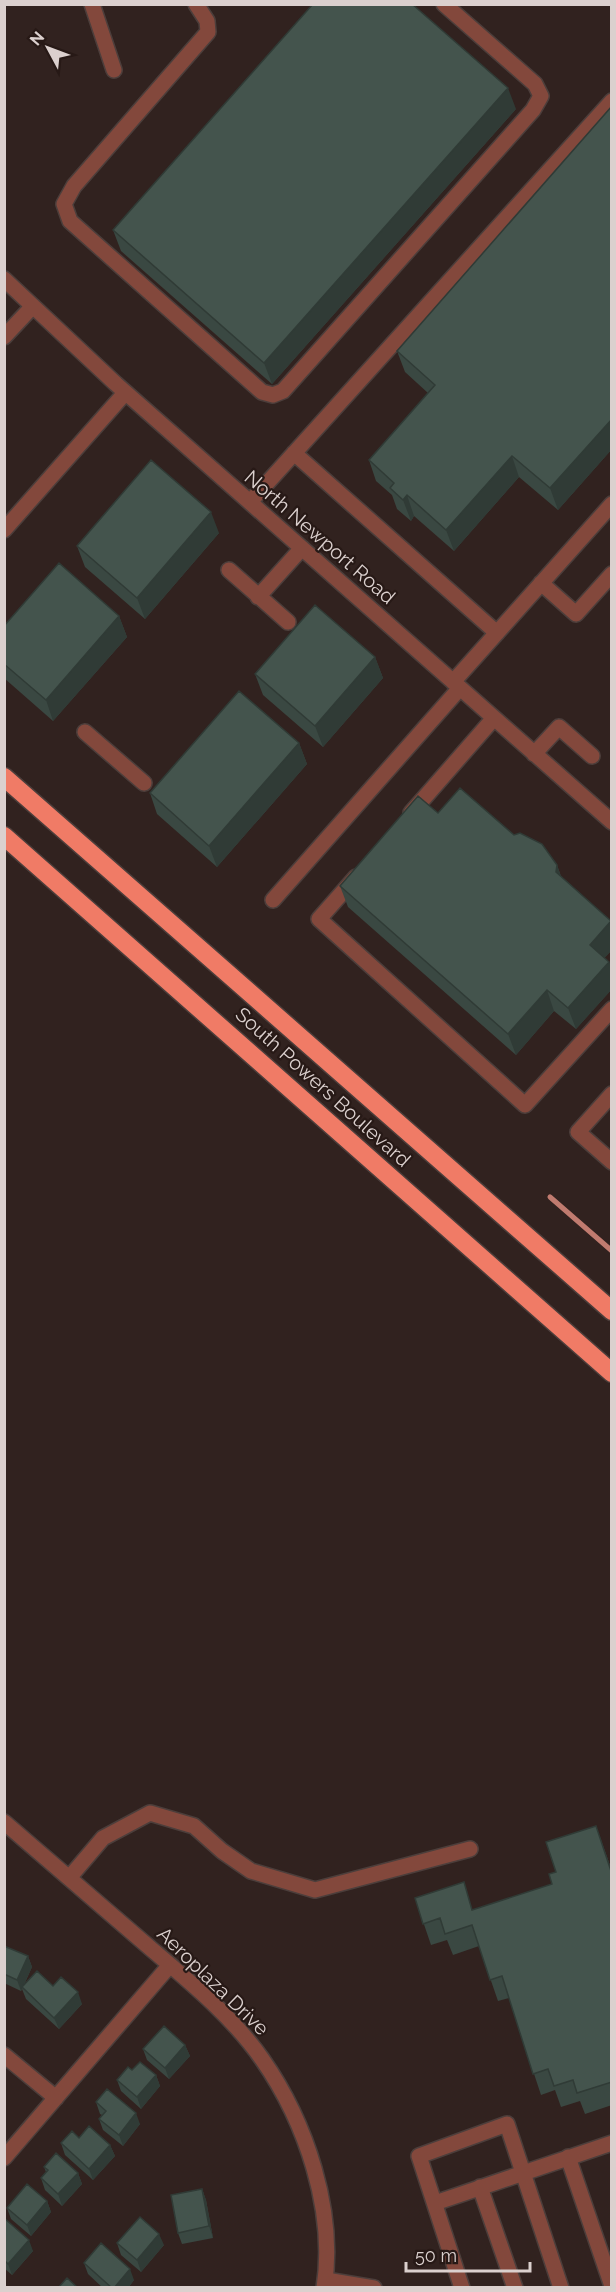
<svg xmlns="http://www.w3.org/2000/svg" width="616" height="2292" font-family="Raleway,sans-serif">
<rect width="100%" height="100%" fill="#31221f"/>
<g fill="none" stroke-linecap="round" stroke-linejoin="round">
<path stroke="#c07b6f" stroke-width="5" d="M550,1197L612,1251"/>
<g stroke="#4c3e3b" stroke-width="18">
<path id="minor" d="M92,4L114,70
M196,4L207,21L208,32L74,186L64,204L70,221L262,392L273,395L283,391L533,110L541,96L535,84L444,4
M4,279L116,384L612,822
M4,337L33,306
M294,453L497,633
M250,502L612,101
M4,530L125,393
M229,570L288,622
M541,583L576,614L612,574
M258,597L302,548
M453,682L612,504
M85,732L144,783
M534,754L559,727L592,756
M411,813L494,718
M356,877L319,919L525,1105L612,1009
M273,900L460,688
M612,1094L578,1132L612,1162
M4,1822C53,1864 101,1906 149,1947C189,1981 232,2016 262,2059C306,2122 336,2211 324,2288
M69,1878L103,1838L150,1813L194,1826L222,1851L251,1871L315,1890L470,1849
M4,2055L56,2098
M568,2157L612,2286
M4,2158L170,1965
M480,2187L515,2288
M435,2203L612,2143
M326,2280L374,2288
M462,2288L419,2156L507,2124L561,2288"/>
</g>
<g stroke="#4c3e3b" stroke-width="21">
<path id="highway" d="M4,777L612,1311
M4,836L612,1373"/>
</g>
<use href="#minor" stroke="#83483c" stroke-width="15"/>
<use href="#highway" stroke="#f07b66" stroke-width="18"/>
</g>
<path fill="#3a4842" d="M612,106V449L558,510L519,477L454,551L414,516L411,521L397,509L392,495L376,481L369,460L428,393L405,372L397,351Z
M516,109L272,384L121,251L113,230Z
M219,533L145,619L85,567L77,546Z
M119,616L127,637L53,721L4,678V626Z
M375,657L383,678L323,747L263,695L255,674Z
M299,743L307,764L217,867L157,814L150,793Z
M514,835L557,865L561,876L612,922V950L604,958L609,962L612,969V989L576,1029L554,1011L516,1055L348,907L340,886Z
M596,1826L612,1871V2105L585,2114L580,2101L561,2107L555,2090L541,2095L509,1998L498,2001L479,1946L453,1955L447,1940L431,1945L415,1898L473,1910L552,1884L556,1872Z
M4,1946L28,1956L32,1967L24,1985L53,1986L82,2004L59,2029L26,1999L22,1989L21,1991L4,1983Z
M185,2045L190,2056L169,2079L147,2060L143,2049Z
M156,2075L160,2086L141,2109L121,2091L117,2080Z
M96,2102L140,2124L123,2146L103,2130L99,2119L102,2115L100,2114Z
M79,2138L110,2145L115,2156L93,2180L65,2155L61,2143Z
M44,2167L78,2173L82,2184L62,2206L45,2190L41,2178L46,2172Z
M202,2189L206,2200L213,2238L182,2244L178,2233Z
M47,2201L51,2212L31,2236L11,2219L7,2208Z
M4,2218L33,2251L12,2275L4,2268Z
M117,2243L164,2245L141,2272L121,2255Z
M84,2263L134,2280L128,2288H103L88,2274Z"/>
<path fill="#303b36" d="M508,88L516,109L272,384L264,363Z
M612,419V449L558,510L550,488Z
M512,456L519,477L454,551L446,530Z
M407,495L414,516L411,521L403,500Z
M211,512L219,533L145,619L137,598Z
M119,616L127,637L53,721L46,700Z
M375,657L383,678L323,747L315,726Z
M299,743L307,764L217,867L209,846Z
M557,865L564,886L556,872Z
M611,921L612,950L597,966L590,945Z
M609,962L612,969V989L576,1029L568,1008Z
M547,990L554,1011L516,1055L508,1034Z
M596,1826L612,1871V1874Z
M28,1956L32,1967L21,1991L17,1980Z
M78,1992L82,2004L59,2029L54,2018Z
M185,2045L190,2056L169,2079L165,2068Z
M156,2075L160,2086L141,2109L137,2097Z
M136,2113L140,2124L123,2146L119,2135Z
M110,2145L115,2156L93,2180L89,2169Z
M78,2173L82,2184L62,2206L58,2194Z
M202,2189L206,2200L213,2238L209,2226Z
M47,2201L51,2212L31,2236L27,2225Z
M159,2234L164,2245L141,2272L137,2260Z
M29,2240L33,2251L12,2275L8,2264Z
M130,2269L134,2280L128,2288H114Z"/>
<path fill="#44544d" stroke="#303b36" stroke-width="1.5" d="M313,4H412L508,88L264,363L113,230Z
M612,106V419L550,488L512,456L446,530L407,495L403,500L390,488L394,483L369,460L435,385L397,351Z
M151,460L211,512L137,598L77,546Z
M59,563L119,616L46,700L4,664V626Z
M315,605L375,657L315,726L255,674Z
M239,691L299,743L209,846L150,793Z
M460,788L514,835L520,833L542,844L557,865L556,872L611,921L590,945L609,962L568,1008L547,990L508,1034L340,886L418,796L438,813Z
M596,1826L612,1874V2082L577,2093L573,2080L554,2086L548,2069L533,2074L502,1976L490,1980L472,1925L445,1934L440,1918L423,1924L415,1898L464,1882L472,1910L552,1884L549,1874L556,1872L546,1842Z
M4,1946L28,1956L17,1980L4,1974Z
M37,1971L53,1986L61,1977L78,1992L54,2018L22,1987Z
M164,2026L185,2045L165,2068L143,2049Z
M140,2062L156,2075L137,2097L117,2080L128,2067L132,2070Z
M107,2089L136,2113L119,2135L99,2119L106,2111L96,2102Z
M89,2126L110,2145L89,2169L61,2143L72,2131L79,2138Z
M56,2153L78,2173L58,2194L41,2178L48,2170L44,2167Z
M27,2184L47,2201L27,2225L7,2208Z
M202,2189L209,2226L178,2233L171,2195Z
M140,2217L159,2234L137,2260L117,2243Z
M4,2218L29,2240L8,2264L4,2260Z
M101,2243L130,2269L114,2288H112L84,2263Z
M67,2278L78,2288H58Z"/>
<g text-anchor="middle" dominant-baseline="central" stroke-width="4.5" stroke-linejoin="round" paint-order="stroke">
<g font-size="20" fill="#dbd0ce" stroke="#271916">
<text transform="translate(320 537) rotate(41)">North Newport Road</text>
<text transform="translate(323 1087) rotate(42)">South Powers Boulevard</text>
<text transform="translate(213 1981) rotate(44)">Aeroplaza Drive</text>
</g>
</g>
<rect width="616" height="2292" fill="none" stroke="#dbd0ce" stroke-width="12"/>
<g transform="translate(48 48) rotate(311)" stroke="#271916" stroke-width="4.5" paint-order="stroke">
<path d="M0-4.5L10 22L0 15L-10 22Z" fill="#dbd0ce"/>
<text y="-9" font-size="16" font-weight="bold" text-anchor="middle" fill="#dbd0ce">N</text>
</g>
<path d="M406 2262v9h124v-9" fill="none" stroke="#dbd0ce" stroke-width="3"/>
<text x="415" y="2262" font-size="18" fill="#dbd0ce" stroke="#271916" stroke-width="4.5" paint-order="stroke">50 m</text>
</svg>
